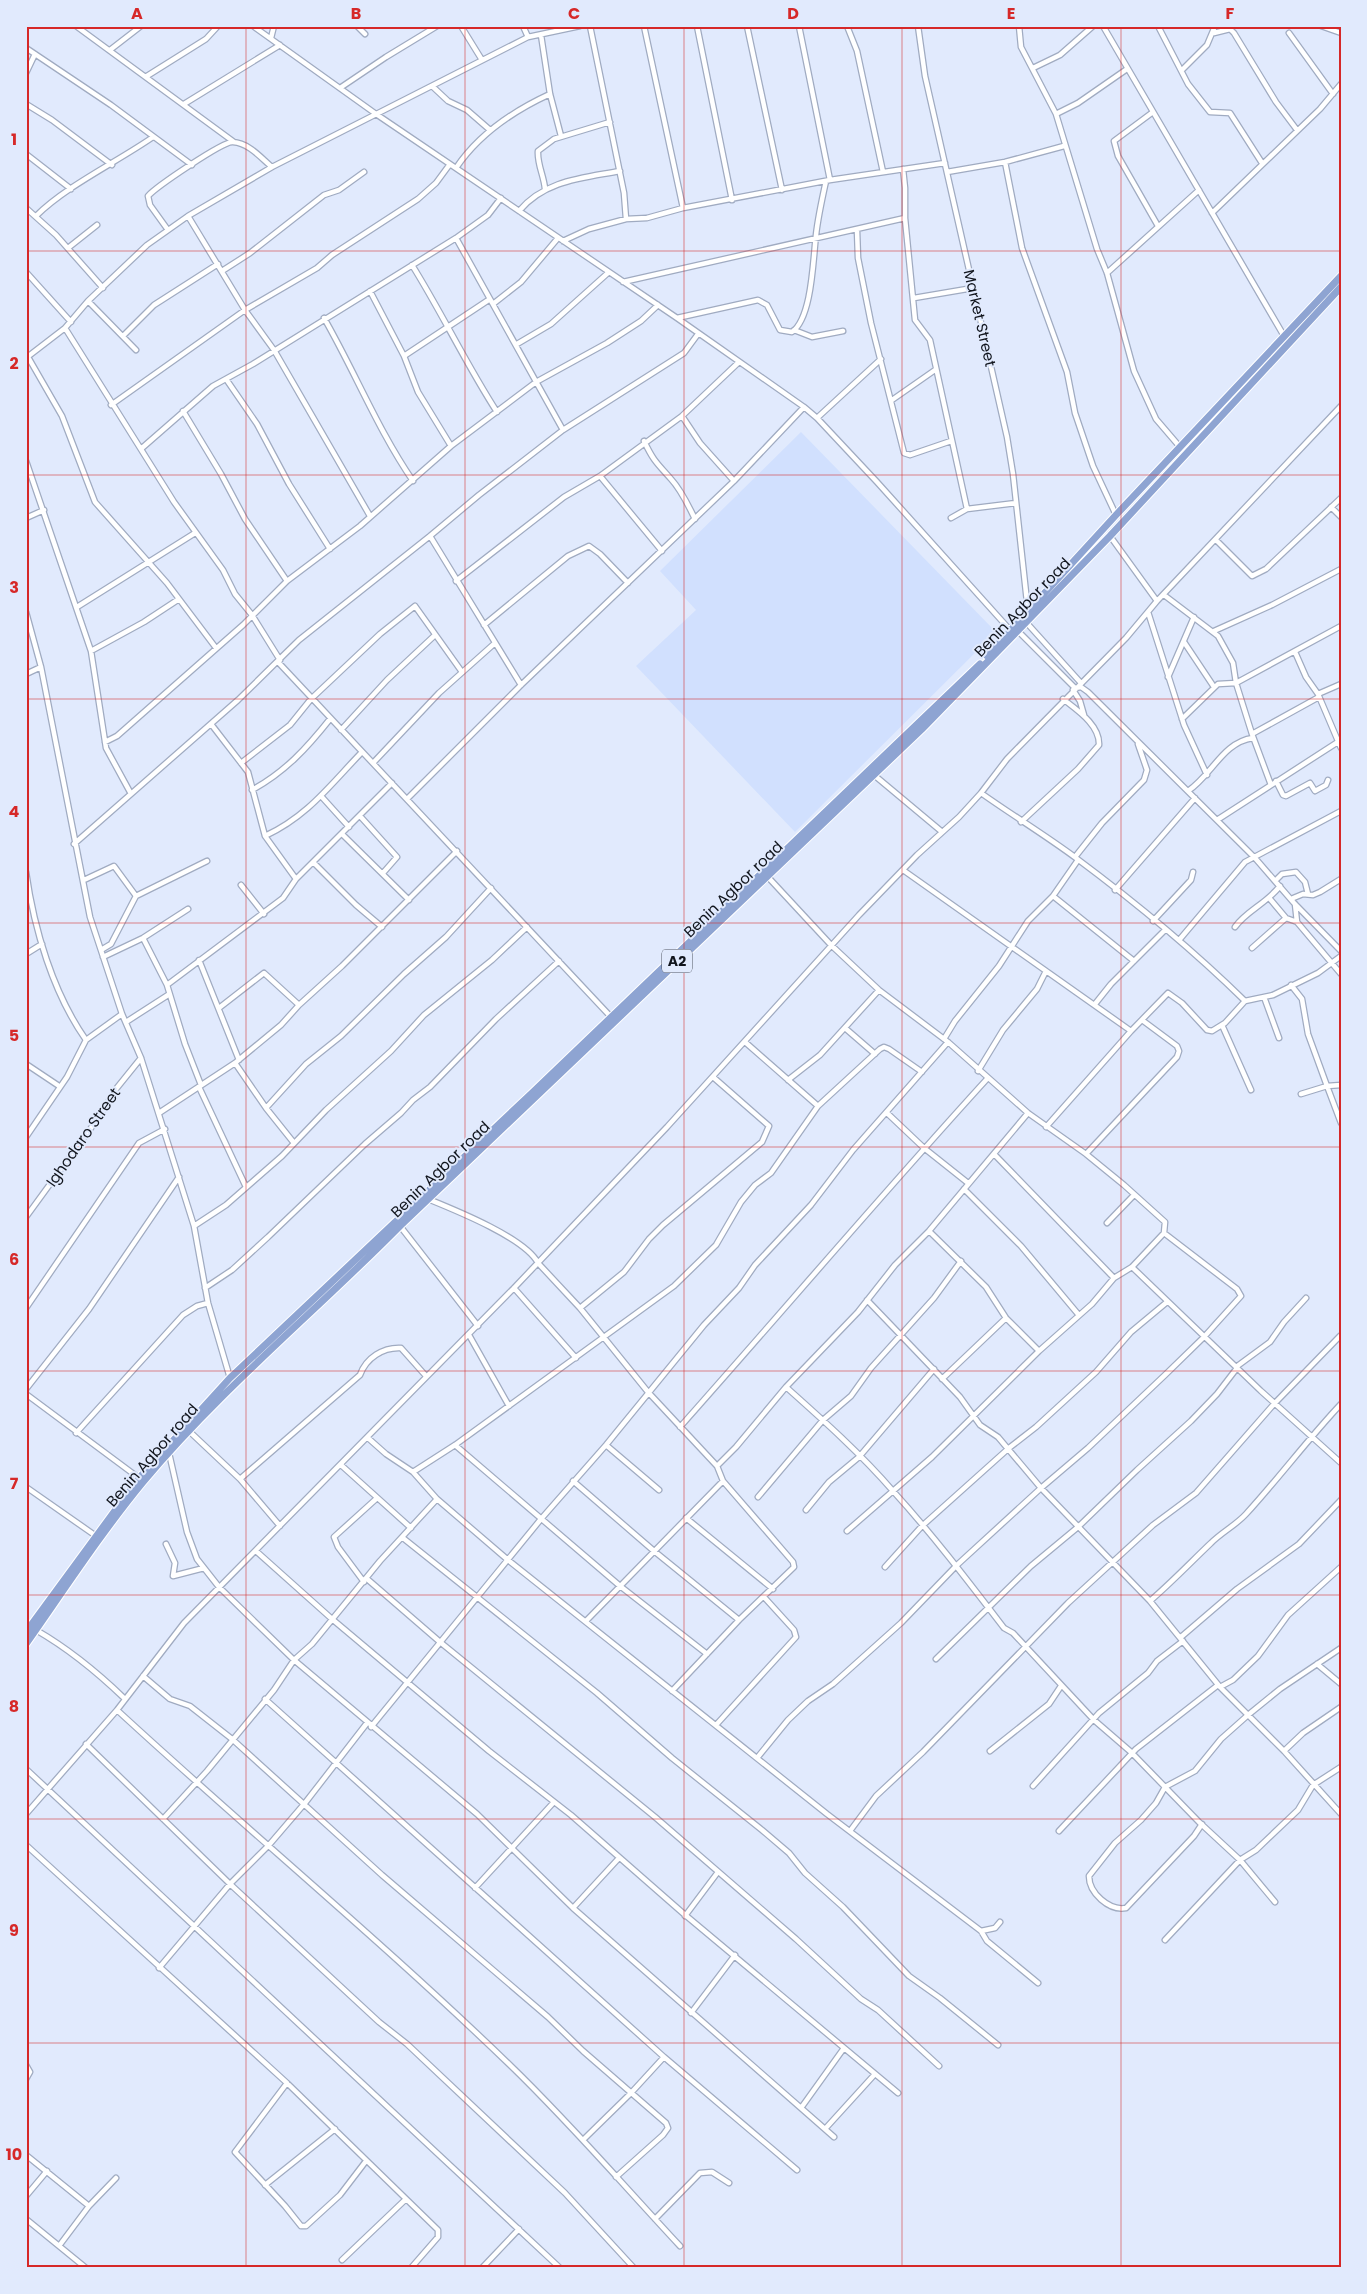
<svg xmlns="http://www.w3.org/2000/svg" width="1367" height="2294" font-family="Poppins,sans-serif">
<rect width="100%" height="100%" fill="#e1eafd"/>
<path fill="#d1e0fe" d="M801,432L996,632L795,832L636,666L696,610L660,571Z"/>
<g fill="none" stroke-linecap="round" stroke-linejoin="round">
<g stroke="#a0abc1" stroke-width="7">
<path id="minor" d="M76,26L234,142
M253,26L376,114L677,318L804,407L817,418L877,482L1011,631
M357,26L365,34
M461,26L482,60
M523,26L528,37
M590,26L624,193L626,219
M644,26L683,208
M697,26L732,200
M747,26L782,190
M799,26L830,180
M847,26L857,51L883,172
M918,26L925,76L1007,437L1013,474L1028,611
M1019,26L1021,47L1056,114L1097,249L1107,273L1134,371L1156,419L1180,447
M1103,26L1284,336
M1158,26L1188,84L1210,112L1230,113L1262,163
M1321,26L1341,33
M1214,33L1230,29L1234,33L1276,102L1297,130
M1289,33L1333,94
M541,35L550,94L561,136
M271,38L274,26
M26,48L111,105L192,165
M110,50L141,26
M1033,68L1060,55L1093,26
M1182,70L1207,45L1215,26
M26,73L35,54
M147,76L206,39L218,26
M432,86L448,101L467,110L490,130
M340,88L386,57L437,26
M26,104L52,120L112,165
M184,104L280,45
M1153,112L1114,141L1118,156L1158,226
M1056,114L1078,103L1127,69
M26,154L71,189
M1005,162L1022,248L1067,372L1075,413L1093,466L1116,515
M456,168C479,134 513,111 550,94
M903,169L905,188V218L915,320L930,340L967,509
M947,172L1005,162L1064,146
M545,189C544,176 537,164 538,151L554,139L610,122
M26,208L56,235L103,288
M519,211C545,180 583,178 620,171
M1212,213L1320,109L1341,84
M36,216C66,186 117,162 153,137
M188,216L245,310L274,350L370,516
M168,230L150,205L148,196C156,187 223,141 233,142C249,143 261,158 272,167
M857,230L858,258L871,323L904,453L910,455L951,441
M456,238L488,215L501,198
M563,241L589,229L626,219L647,218L683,208L830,180L945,163
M68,248L97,225
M412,265C442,313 466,364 497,412
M222,271L250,253L324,195L339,190L364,172
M26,272L71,322
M1107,273L1199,190
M623,282L905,218
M370,291L404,356L418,392L451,446
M914,298L973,288
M88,301L136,350
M493,304L521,282L558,238
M324,318C355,372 378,430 413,481
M677,318L758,300L767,305L780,330L792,332C812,318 813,260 816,235C818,217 822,199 826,181
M65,328L174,502L223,570L235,594L252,615L280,660
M794,330L812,337L843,331
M123,336L154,305L218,264
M517,344L551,324L609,272
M404,356L490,299
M28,357L62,416L95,502L167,583L216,648
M26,358L65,328L88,301L147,245L188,216L272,167L528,37L580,26
M226,379L257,424L289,484L330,549
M892,400L935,370
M111,405L245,310L317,268L332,255L418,199L436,183L450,164
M183,411L221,474L245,519L287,581
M682,416L700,443L734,481
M817,418L881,359
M644,441C654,462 657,463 671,479C682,491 688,505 695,519
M142,448L213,386L253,364L456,238L563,430
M26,461L91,651L106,748L130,792
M600,476L662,551
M1331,507L1341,517
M26,518L44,510
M951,518L967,509L1016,503
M430,536L521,685
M1110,536L1157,601
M1216,540L1252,576L1266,569L1341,498
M456,581L564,497L600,476L682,416L739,362
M1164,595L1218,636L1233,663L1236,683L1252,734L1271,785
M77,607L195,533
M26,612L41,667L90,917L122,1014L141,1058L194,1226L208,1303L230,1378
M1148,612L1184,725L1207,775
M1025,621L1081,683
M484,625L568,556L589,546L600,554L628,583
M1017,630L1075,688L1081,687L1088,692L1255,858L1294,903L1341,951
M1214,631L1272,605L1341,569
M1184,642L1214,687
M91,651L144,622L179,599
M1295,652L1306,677L1318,694L1341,748
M278,662L611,1017
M26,674L41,667
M1168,677L1194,617
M1073,690L1080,701L1084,715
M1318,694L1341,684
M1182,719L1218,684L1236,683L1341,626
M211,724L248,772L265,836L296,879
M341,730L387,680L434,636
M1252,734L1319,697
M105,742L117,736L243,625L287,581L360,526L451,446L536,382L607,343L641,321L658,305
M241,763L290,725L311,699L380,634L415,606L462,672
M373,763L439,693L495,643
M874,775L941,831
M1276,781L1283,795L1286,796L1310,783L1315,791L1326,785L1328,780
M252,790C285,772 307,748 330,719
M1188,791C1212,775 1223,742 1253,738
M981,793C1012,815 1045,835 1076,858C1135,902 1192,949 1245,1001
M321,796L349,827
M407,799L521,685L734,481L804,407
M360,816L397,857L383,873
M1217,820L1341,740
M1021,822L1078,769L1099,745C1100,725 1077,710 1063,699
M342,834L409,900
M265,836C308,816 330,785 362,752
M74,844L238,700L299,640L430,536L479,495L563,430L684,353L698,334
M1075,857L1102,823L1144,780L1147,770L1138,744
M314,863L356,905L382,927
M903,870L1131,1031
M26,872C34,929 53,993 86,1040
M767,876L831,945L879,990L948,1042L1028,1113L1086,1154L1124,1185L1165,1222L1164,1233L1132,1267L1114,1278L1092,1304L1039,1351L932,1457L847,1531
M84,880L114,866L136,896
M1276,880L1282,874L1296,872L1305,882L1308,894
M241,885L264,914
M1115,890L1195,798
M1053,896L1134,961
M1270,899L1286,918L1297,922L1341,974
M1291,899L1303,894L1313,895L1320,892L1341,879
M1295,904L1297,922
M1153,921L1191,880L1193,872
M1235,927C1246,911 1266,904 1280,886
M143,938L167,985
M1180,939L1245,862L1341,811
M1252,948L1286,918
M101,950L111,944L136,896L207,861
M26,954L42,944
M103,957L143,938L188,909
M199,960L239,1060
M1291,985L1302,999L1308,1034L1327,1086L1301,1094
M1264,997L1279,1038
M1095,1004L1111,984L1165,930
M219,1008L264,973L299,1005
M126,1022L168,995
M1222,1025L1251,1090
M845,1028L875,1054
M944,1039L955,1021L999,966L1028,921L1053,896L1078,860
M745,1042L818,1106
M235,1063L266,1108L294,1143
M26,1064L59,1086
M978,1071L1003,1030L1037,989L1046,971
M788,1080L820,1055L879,990
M201,1085L185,1044L167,985L283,898L296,879L392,783
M1341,1085L1327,1086L1341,1123
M199,1087L246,1187
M266,1108L306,1064L341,1036L404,974L446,937L491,888
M159,1113L235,1063L281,1025L299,1005L342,966L457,851
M887,1113L924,1148L968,1183
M1046,1127L1131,1031L1168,993L1182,1003L1207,1030L1212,1031L1225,1023L1245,1001L1273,995L1318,973L1341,956
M26,1137L67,1077L86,1040L122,1014
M994,1154L1114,1278
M1086,1154L1177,1057L1179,1051L1177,1046L1142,1020
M964,1189L1021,1246L1078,1314
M428,1199C455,1210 525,1238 538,1263L580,1308L648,1392L717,1466L723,1481L793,1562L794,1567L739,1620L672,1691
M26,1217L99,1117L116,1089L141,1058
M1107,1223L1134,1195
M194,1226L226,1205L282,1156L326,1110L391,1051L424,1015L492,960L527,927
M400,1226L478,1326
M929,1231L986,1287L1006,1318L1039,1351
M1132,1267L1261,1391L1341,1463
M205,1288L232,1270L268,1237L365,1144L401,1113L413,1100L430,1087L496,1019L559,961
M514,1288L576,1358
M867,1300L960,1397L980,1425L998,1437L1041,1488L1150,1601L1220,1687L1284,1751L1341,1814
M26,1308L139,1143L165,1129
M580,1308L624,1272L649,1239L663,1225L762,1142L769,1126L713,1077
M469,1335L509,1406
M1236,1367L1270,1342L1284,1322L1306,1298
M942,1379L1006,1318
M786,1387C823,1420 861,1454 893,1491C933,1535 968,1581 1004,1628L1013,1633L1094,1720L1131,1752L1199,1822L1240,1860L1275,1902
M26,1389L89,1309L179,1177
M26,1394L139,1478
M680,1427C783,1311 883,1193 987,1079
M189,1431L240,1479L280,1526
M76,1433L183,1315L197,1306L208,1303
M368,1438L386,1454L413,1472L437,1499L508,1560L827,1814L981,1931L987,1941L1038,1983
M455,1445L620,1586L707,1654
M606,1445L659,1490
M169,1453L187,1532L197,1559L219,1587L294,1660L477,1814L573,1908L834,2137
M341,1465L411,1528
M717,1466L736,1447L786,1387L858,1312L895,1265L929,1231L1028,1113
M413,1472L455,1445L674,1286L716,1245L741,1202L755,1185L771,1173L818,1106L880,1049L884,1047L889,1049L922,1072
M240,1479L360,1375C366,1358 383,1347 401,1348L426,1376
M573,1481L654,1551L739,1620
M26,1487L96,1536
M758,1497L823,1420L851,1396L871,1368L934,1298L961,1261
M806,1510L829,1482L859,1457L934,1369
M686,1518L773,1589
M403,1538L597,1693L672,1758L762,1830L789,1853L805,1873L843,1907L909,1976L940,1998L998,2045
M166,1544L175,1563L173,1576L204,1568
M256,1551L332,1619L489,1751L571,1815L684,1914L898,2093
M885,1567L922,1526L1009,1448L1036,1427L1096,1372L1131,1332L1167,1302
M366,1578L440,1642L655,1817L796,1939L861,1999L878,2010L939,2066
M364,1582L338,1547L334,1537L376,1499
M1150,1601C1172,1582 1191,1562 1211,1543C1222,1532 1236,1525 1246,1514C1279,1478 1308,1439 1341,1404
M586,1621L723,1481
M36,1630C69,1649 97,1672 124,1698
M1181,1637L1237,1589L1299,1544L1341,1500
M936,1659L1031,1566L1078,1527L1137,1470L1191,1421L1217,1394L1237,1368
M1317,1664L1341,1684
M143,1676L170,1699L190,1706L232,1739L382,1875L548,2017L583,2051L666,2123L668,2128L663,2135L616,2177
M1220,1687L1233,1680L1258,1656L1288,1615L1341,1567
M265,1699L664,2057L797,2170
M117,1710C247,1830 384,1943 511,2066C571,2124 624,2186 680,2246
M716,1725L796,1637L794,1630L764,1597
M371,1727L541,1519L606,1445L704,1325L739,1288L755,1265L811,1205L853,1150L948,1042
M86,1744L230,1884L379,2022L407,2044L565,2193L634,2268
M990,1751L1049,1704L1061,1686
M1284,1751L1303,1733L1341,1707
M757,1758L788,1720L808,1701L833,1684L901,1623L957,1565L1041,1488L1088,1448L1165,1375L1204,1337L1241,1296L1237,1289L1164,1233
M26,1769L560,2268
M1033,1786L1099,1713L1148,1673L1157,1661L1183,1641
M26,1814L117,1710L184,1623L514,1288L667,1127L859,915L917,855L959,817L981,793L1007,759L1126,638L1157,601L1341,406
M163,1819L207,1771L274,1690L294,1660L312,1644L380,1561L437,1499
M1202,1824L1194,1836L1126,1908C1109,1911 1089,1893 1089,1876L1115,1843L1141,1820L1156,1803L1165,1787L1195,1771L1221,1739L1248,1715L1280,1689L1341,1648
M850,1831L876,1796L923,1752L1068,1603L1153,1525L1196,1493L1274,1404L1340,1336
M1059,1831L1136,1749L1218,1685
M26,1845L287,2083L438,2230V2237L411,2268
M475,1888L554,1802
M573,1908L619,1858
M685,1916L718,1872
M981,1931L995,1928L1000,1922
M1165,1940L1240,1860L1256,1850L1298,1810L1313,1785L1341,1767
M159,1968L230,1884L269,1845L305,1803L367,1723
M691,2013L735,1955
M26,2065L30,2072L26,2079
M287,2083L235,2152L285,2206L301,2226H306L340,2195L366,2161
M801,2108L844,2048
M825,2129L875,2074
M584,2139L631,2093L664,2057
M26,2155L89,2206
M265,2185L335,2129
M26,2196L47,2171
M26,2219L86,2268
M655,2219L700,2173L712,2172L729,2183
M59,2246L89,2206L116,2178
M342,2260L406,2199
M482,2268L519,2229"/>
</g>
<g stroke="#fff" stroke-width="9">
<path id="trunk" d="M987,656L1116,515L1341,276
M26,1632L139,1478L230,1378L532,1093L980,664
M26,1644C64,1590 101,1533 143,1482C221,1389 315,1312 400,1226L922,729L1110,536L1341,287"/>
</g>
<use href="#minor" stroke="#fff" stroke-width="4.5"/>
<use href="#trunk" stroke="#8ea4d2" stroke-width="7"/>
</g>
<path fill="none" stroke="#d62828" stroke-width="1" stroke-opacity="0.55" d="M246,26V2268M465,26V2268M684,26V2268M902,26V2268M1121,26V2268M26,251H1341M26,475H1341M26,699H1341M26,923H1341M26,1147H1341M26,1371H1341M26,1595H1341M26,1819H1341M26,2043H1341"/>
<g text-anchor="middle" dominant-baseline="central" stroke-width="4" stroke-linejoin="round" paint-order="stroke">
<rect fill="#e1eafd" stroke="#4f5560" stroke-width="1" x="662" y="949.5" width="30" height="23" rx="4"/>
<g font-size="14" font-weight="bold" fill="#11151d">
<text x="677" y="961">A2</text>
</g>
<g font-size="15" fill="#11151d" stroke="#e1eafd">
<text transform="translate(980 318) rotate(77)">Market Street</text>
<text transform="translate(1022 607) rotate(-46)">Benin Agbor road</text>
<text transform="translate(733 889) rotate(-44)">Benin Agbor road</text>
<text transform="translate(83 1137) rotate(-55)">Ighodaro Street</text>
<text transform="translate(440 1169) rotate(-44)">Benin Agbor road</text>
<text transform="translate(152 1455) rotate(-49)">Benin Agbor road</text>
</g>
</g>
<rect width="1367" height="2294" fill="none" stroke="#e1eafd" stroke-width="55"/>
<rect x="28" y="28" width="1312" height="2238" fill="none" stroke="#d62828" stroke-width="2"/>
<g font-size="16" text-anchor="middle" font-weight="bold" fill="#d62828">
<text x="137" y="19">A</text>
<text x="356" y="19">B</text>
<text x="574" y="19">C</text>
<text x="793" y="19">D</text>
<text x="1011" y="19">E</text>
<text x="1230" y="19">F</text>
<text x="14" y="145">1</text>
<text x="14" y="369">2</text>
<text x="14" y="593">3</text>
<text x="14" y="817">4</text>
<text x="14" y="1041">5</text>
<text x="14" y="1265">6</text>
<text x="14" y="1489">7</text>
<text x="14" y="1712">8</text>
<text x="14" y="1936">9</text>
<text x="14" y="2160">10</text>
</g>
</svg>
